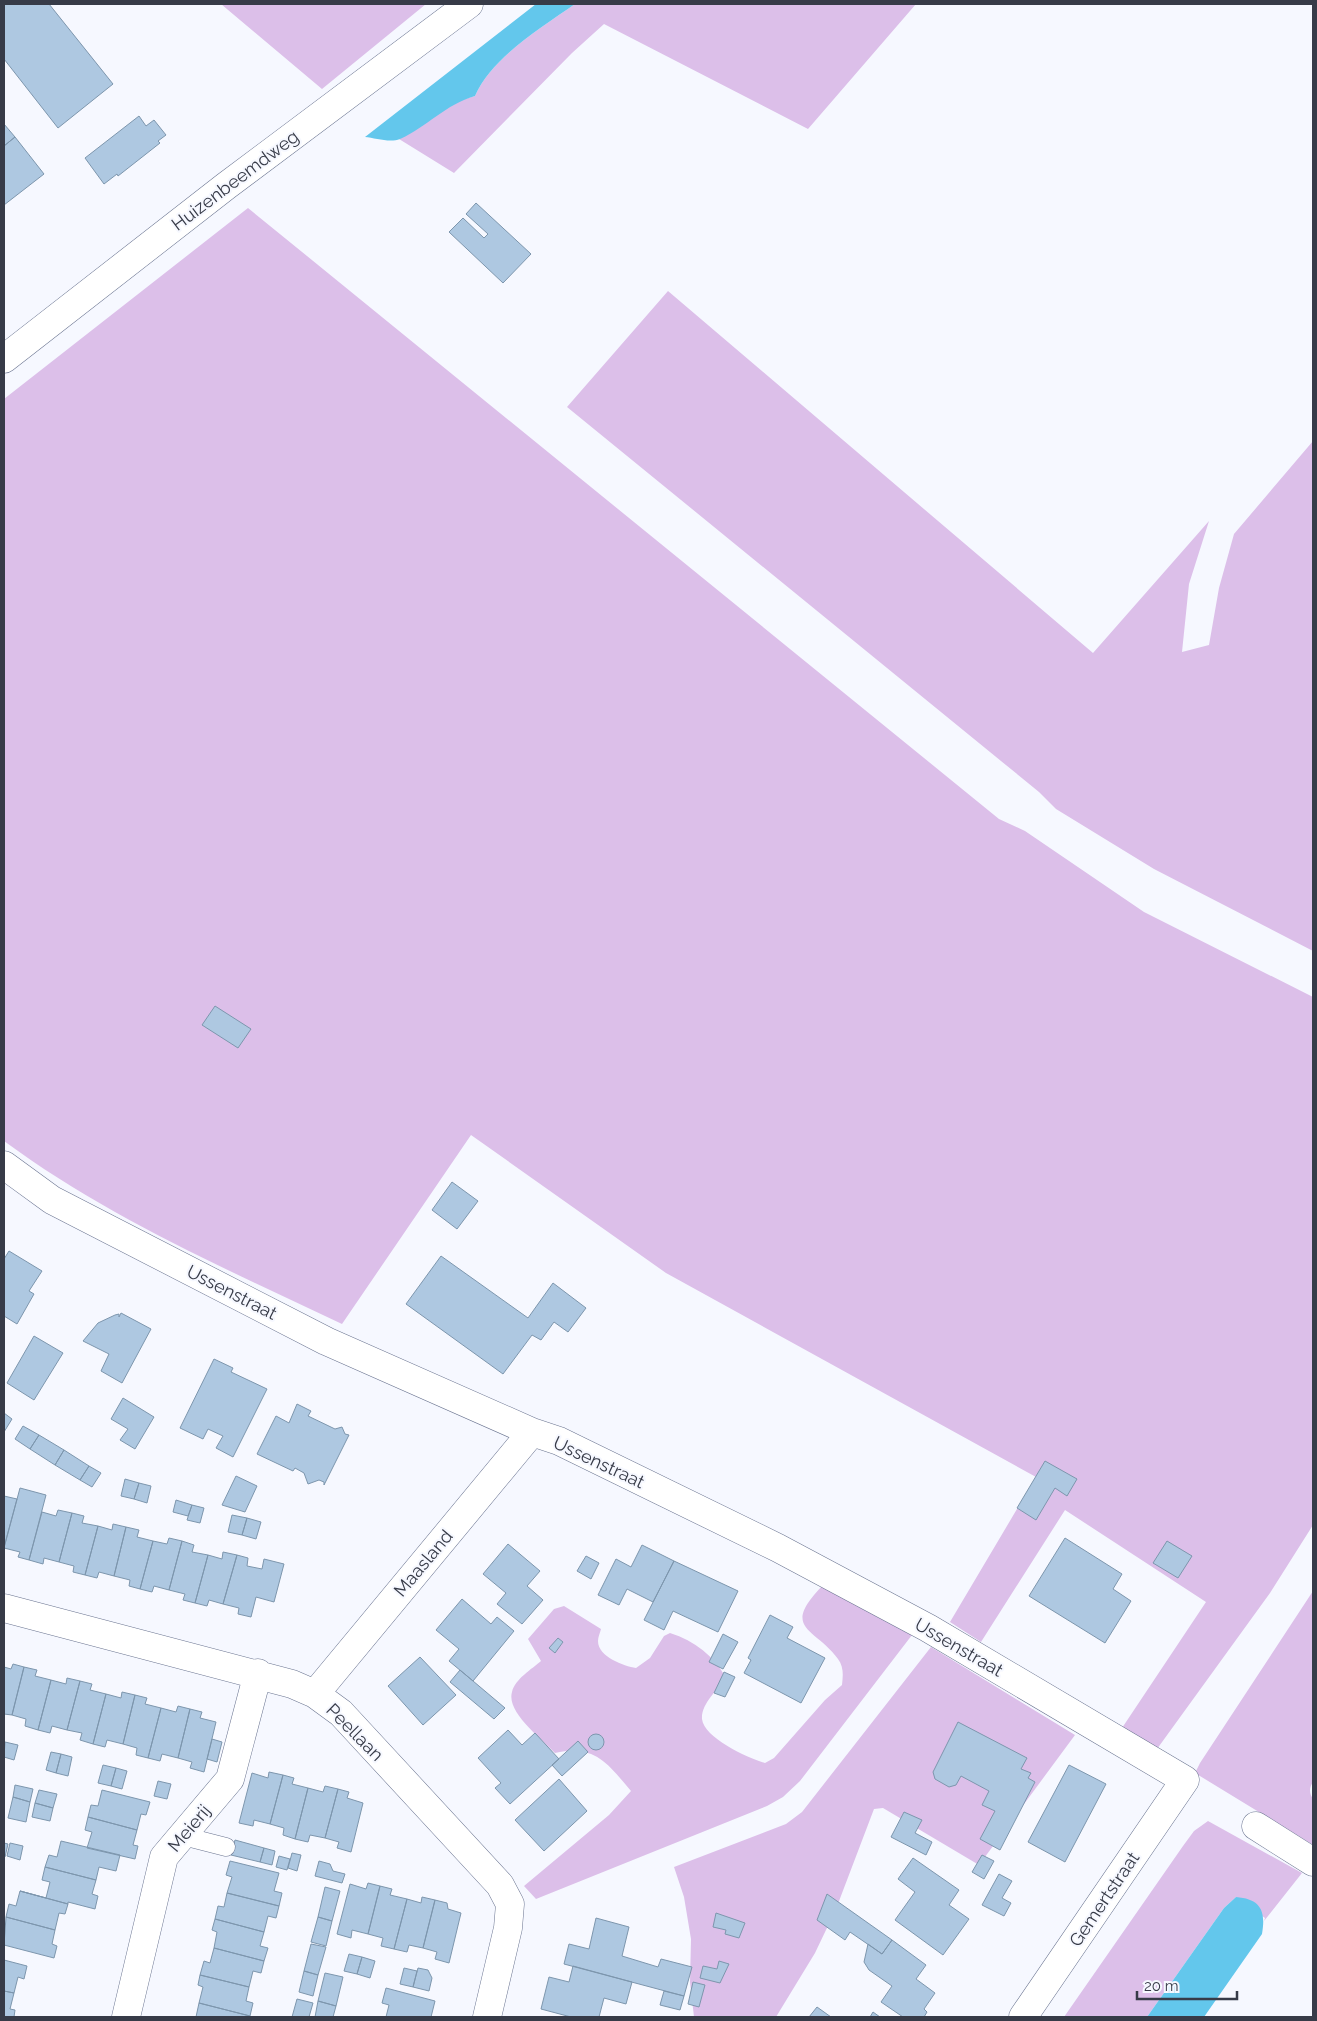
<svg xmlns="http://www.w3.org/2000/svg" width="1317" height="2021" font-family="Raleway,sans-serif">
<rect width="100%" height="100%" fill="#f6f8ff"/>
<path fill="#dcbfe9" d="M221,4H426L322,89Z
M575,4H916L808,129L604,24L572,53L454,173L399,139L458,101L475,96C492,57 541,28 575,4Z
M248,208L999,819L1025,831L1144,912L1313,997V1525L1270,1593L1157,1749L1122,1728L1206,1602L1065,1510L981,1642L950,1622L1036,1477L666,1273L471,1135L342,1324C226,1269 107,1217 4,1141V399Z
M668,291L1093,653L1209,521L1189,584L1182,652L1209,645L1219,588L1234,534L1313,441V951L1154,869L1056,809L1039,792L567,407Z
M824,1584L912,1635L800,1781L783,1797L767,1806L536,1899L524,1886L609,1815L631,1791C608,1764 595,1744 555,1753C542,1739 506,1712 512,1692C515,1679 532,1669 541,1661L528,1639L554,1609L564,1606L601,1629C600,1633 598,1637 598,1641C598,1657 624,1666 636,1668L650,1658L664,1636L670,1633C695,1641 714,1656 726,1678C718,1689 701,1704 702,1719C704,1738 748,1758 765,1763L774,1758L825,1700L842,1685C843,1676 844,1667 838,1659C815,1627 779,1630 824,1584Z
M1313,1591V1782C1309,1788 1309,1793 1313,1799V1845L1195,1773L1200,1763Z
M931,1647L1075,1735L979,1865L883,1808L874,1809L836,1909L815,1953L776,2017H694L690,1982L691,1939L684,1897L674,1867L786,1824L802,1812Z
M1208,1821L1302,1873L1264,1921L1265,1918L1236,1897L1224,1908L1147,2017H1064L1183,1846L1194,1831Z"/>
<path fill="#63c7ec" d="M536,4H575C541,28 492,57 475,96C446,104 427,127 400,139C390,143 375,138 365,137Z
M1236,1897C1261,1899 1266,1911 1262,1934L1204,2017H1147L1224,1908Z"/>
<path fill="#aec8e1" stroke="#7d96ad" d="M4,4H49L113,84L58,128L4,59Z
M139,116L146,126L154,120L166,135L158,141L160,143L118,176L117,174L104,184L85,158Z
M4,124L15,137L4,146Z
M15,137L44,174L4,205V146Z
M476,203L531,254L503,283L449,232L463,218L484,238L488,234L466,214Z
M215,1006L251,1029L238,1048L202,1025Z
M452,1182L478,1201L457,1229L432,1210Z
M9,1251L42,1271L29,1291L34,1294L17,1324L4,1316V1259Z
M441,1256L528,1318L553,1283L586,1308L568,1332L554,1322L541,1340L532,1335L503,1374L406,1304Z
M121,1313L151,1329L122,1383L101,1371L109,1354L83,1341L98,1323L115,1315L119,1314V1317Z
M34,1336L63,1353L34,1400L7,1383Z
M214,1359L233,1368L231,1372L267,1389L233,1457L216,1448L223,1436L208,1429L203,1439L180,1428Z
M123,1398L154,1417L135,1449L120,1440L128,1429L111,1419Z
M297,1404L311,1411L308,1416L335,1429L342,1427L345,1434L349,1435L324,1485V1482L319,1480L308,1484L304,1473L295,1468L293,1471L257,1454L276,1416L289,1423Z
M4,1413L12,1419L4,1432Z
M23,1426L39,1435L30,1449L15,1439Z
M39,1435L64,1450L55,1465L30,1449Z
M64,1450L89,1466L80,1480L55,1465Z
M1045,1461L1077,1479L1067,1496L1055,1488L1036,1520L1017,1508Z
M89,1466L101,1473L92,1487L80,1480Z
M236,1476L257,1486L245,1512L222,1505Z
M125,1479L139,1483L134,1499L121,1496Z
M139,1483L151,1486L147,1503L134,1499Z
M20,1488L46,1495L29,1560L18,1557L20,1552L4,1548Z
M4,1496L17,1499L4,1547Z
M176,1500L192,1505L188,1516L173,1512Z
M192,1505L204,1508L200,1523L187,1520Z
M58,1510L72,1513L59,1562L44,1558L43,1564L29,1560L42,1512L56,1516Z
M72,1513L84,1516L82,1523L98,1526L85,1575L73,1572L74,1566L59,1562Z
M232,1515L247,1518L242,1535L228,1532Z
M247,1518L261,1522L256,1539L242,1535Z
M113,1524L126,1527L114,1576L99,1572L97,1578L85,1575L98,1526L112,1530Z
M126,1527L139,1530L137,1537L153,1541L140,1589L129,1586L130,1580L114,1576Z
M169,1538L182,1541L169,1590L154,1586L152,1592L140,1589L153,1541L167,1544Z
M1065,1538L1122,1574L1113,1589L1131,1601L1105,1643L1029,1596Z
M182,1541L194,1545L192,1552L208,1555L195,1603L183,1600L185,1594L169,1590Z
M1167,1541L1192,1556L1178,1578L1153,1563Z
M508,1544L540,1571L527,1586L543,1600L522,1624L497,1604L506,1593L483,1574Z
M642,1545L674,1561L653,1602L627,1589L619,1605L598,1595L616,1559L631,1567Z
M223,1552L237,1555L223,1604L209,1600L207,1606L195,1603L208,1555L222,1559Z
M237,1555L248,1558L247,1566L262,1569L264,1559L284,1564L274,1602L256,1597L251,1617L238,1614L239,1608L223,1604Z
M586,1556L599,1563L591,1579L577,1571Z
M674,1561L738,1591L718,1632L673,1611L664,1630L644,1620Z
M462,1599L491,1624L497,1617L514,1631L473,1681L449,1661L459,1649L436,1630Z
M770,1615L793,1627L787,1638L825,1658L801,1703L744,1673L751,1660L748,1658Z
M723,1634L738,1642L723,1669L709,1662Z
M558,1638L563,1642L555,1653L549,1648Z
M420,1657L456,1695L423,1725L388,1686Z
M13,1664L24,1667L12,1715L4,1714V1667L11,1669Z
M24,1667L37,1670L35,1676L51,1680L38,1730L25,1726L26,1719L12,1715Z
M460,1670L505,1708L494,1719L450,1682Z
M724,1672L735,1677L725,1697L714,1693Z
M67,1678L80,1681L67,1730L52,1726L50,1733L38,1730L51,1680L66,1684Z
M80,1681L92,1684L90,1690L106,1694L93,1744L80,1740L82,1733L67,1730Z
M122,1692L135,1695L123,1744L107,1740L105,1747L93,1744L106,1694L121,1698Z
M135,1695L147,1698L145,1704L161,1708L148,1758L136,1755L137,1748L123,1744Z
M178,1706L190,1709L178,1758L162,1754L160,1761L148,1758L161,1708L176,1712Z
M190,1709L202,1712L200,1718L216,1722L204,1772L190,1768L192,1762L178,1758Z
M958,1722L1027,1758L1021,1769L1031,1773L1028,1778L1035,1782L1000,1850L980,1839L995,1811L982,1805L989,1791L961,1776L956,1785L949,1787L935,1779L933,1772Z
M508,1730L522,1745L535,1733L559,1759L510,1804L495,1788L501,1783L478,1758Z
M588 1742a8 8 0 1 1 16 0a8 8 0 1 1-16 0Z
M212,1739L222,1742L217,1762L207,1759Z
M578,1741L588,1752L562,1776L552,1765Z
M5,1742L18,1745L14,1760L4,1757Z
M51,1752L61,1754L56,1773L46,1770Z
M61,1754L72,1757L68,1776L56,1773Z
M103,1765L116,1768L111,1786L98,1783Z
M1069,1765L1106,1784L1065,1862L1028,1842Z
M116,1768L127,1771L122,1789L111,1786Z
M269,1772L283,1775L270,1824L254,1820L253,1826L239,1823L252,1773L268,1778Z
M283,1775L294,1778L292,1784L308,1788L295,1839L283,1835L284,1828L270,1824Z
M559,1779L587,1811L544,1851L515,1820Z
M158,1781L171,1784L167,1799L154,1796Z
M15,1785L33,1789L30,1802L13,1797Z
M325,1786L338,1789L325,1838L310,1835L308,1842L295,1839L308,1788L323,1792Z
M338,1789L349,1792L347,1798L363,1803L351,1852L337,1848L339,1842L325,1838Z
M39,1790L57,1794L53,1808L35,1803Z
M102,1790L150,1802L146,1815L141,1814L137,1830L88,1817L91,1805L98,1806Z
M13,1797L30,1802L26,1822L8,1818Z
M35,1803L53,1808L50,1821L32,1817Z
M904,1812L922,1820L915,1833L932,1842L926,1855L891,1837Z
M88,1817L137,1830L133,1845L138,1846L135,1859L87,1848L92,1832L85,1830Z
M235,1840L264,1848L260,1862L231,1855Z
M61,1841L120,1855L116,1871L99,1867L96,1880L45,1867L49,1855L57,1857Z
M4,1843L8,1844L5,1857L4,1856Z
M10,1843L23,1846L20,1860L7,1856Z
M264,1848L275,1851L272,1865L260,1862Z
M292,1853L301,1855L297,1871L288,1868Z
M982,1855L994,1861L984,1879L972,1872Z
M279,1856L290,1859L287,1870L276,1867Z
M913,1858L959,1890L949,1905L969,1919L943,1955L895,1920L915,1892L898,1879Z
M230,1861L279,1873L274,1891L282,1893L279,1906L227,1893L232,1877L226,1875Z
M319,1861L330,1864L333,1871L345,1874L342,1883L315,1876Z
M45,1867L96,1880L92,1894L98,1896L95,1909L68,1902V1904L20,1891L46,1898L50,1882L42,1880Z
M999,1874L1012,1881L1002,1898L1011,1903L1004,1916L982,1905Z
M368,1883L380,1886L368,1934L352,1930L351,1938L337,1934L350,1884L366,1889Z
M380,1886L392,1889L390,1895L407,1899L394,1949L381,1946L383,1938L368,1934Z
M325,1887L340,1891L332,1921L318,1917Z
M20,1891L68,1904L65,1914L59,1913L55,1930L6,1917L9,1904L16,1906Z
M227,1893L279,1906L276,1918L268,1916L264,1932L215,1919L218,1906L224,1907Z
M827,1894L892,1940L882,1954L850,1932L845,1940L817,1920Z
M422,1897L435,1900L423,1948L409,1945L407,1952L394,1949L407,1899L421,1903Z
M435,1900L447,1903L448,1909L461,1913L449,1963L435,1959L437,1952L423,1948Z
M716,1913L745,1923L739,1938L725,1934L726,1930L713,1927Z
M6,1917L55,1930L52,1944L57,1946L54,1958L4,1945Z
M318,1917L332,1921L326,1946L311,1942Z
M596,1918L629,1927L622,1956L658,1967L661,1959L692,1967L684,1996L564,1964L569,1944L589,1949Z
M215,1919L264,1932L260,1946L268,1948L264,1961L214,1948L217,1932L212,1930Z
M892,1940L926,1965L916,1979L935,1993L924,2009L927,2012L924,2017H903L881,2002L892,1986L869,1970L864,1962L868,1944L882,1954Z
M311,1944L326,1947L318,1975L304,1971Z
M214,1948L264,1961L261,1973L253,1971L249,1987L200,1975L204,1961L210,1963Z
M349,1954L362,1957L357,1974L344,1971Z
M362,1957L375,1961L370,1978L357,1974Z
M4,1960L27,1966L24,1979L18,1977L14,1993L4,1991Z
M719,1961L729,1964L720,1983L700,1978L703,1966L717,1969Z
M573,1966L632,1982L626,2004L604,1998L599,2017H571L541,2009L549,1977L569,1982Z
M404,1968L417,1971L413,1987L400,1984Z
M418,1968L428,1970L432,1978L429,1991L413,1987Z
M304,1971L318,1975L313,1996L299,1992Z
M325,1973L343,1977L336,2006L318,2001Z
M200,1975L249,1987L246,2001L253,2003L250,2016L199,2003L203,1987L198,1985Z
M693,1982L705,1985L699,2007L688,2004Z
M386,1988L435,2001L431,2017H386L389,2005L382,2003Z
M4,1991L14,1993L10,2009L15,2010L14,2017H4Z
M664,1991L684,1996L680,2010L660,2005Z
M297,1999L313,2003L309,2017H292Z
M318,2001L336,2006L333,2017H315Z
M199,2003L250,2016L249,2017H196Z
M817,2007L831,2017H809Z
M873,2012L880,2017H870Z"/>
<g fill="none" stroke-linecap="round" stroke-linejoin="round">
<g stroke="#6a7490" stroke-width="19">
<path id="service" d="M183,1836L226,1847"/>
</g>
<g stroke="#6a7490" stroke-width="29">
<path id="minor" d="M4,1165L52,1200L326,1341L532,1432L559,1441L778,1548L928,1628L1185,1780L1023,2017
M4,1608L292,1684L315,1694L341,1713L500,1885L510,1904L508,1928L487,2017
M315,1694L532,1432
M1256,1826L1313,1862
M126,2017L164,1857L230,1779L258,1673"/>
</g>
<g stroke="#6a7490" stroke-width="29">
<path id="tertiary" d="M4,359L226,186L469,4"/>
</g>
<use href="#service" stroke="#fff" stroke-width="18"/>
<use href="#minor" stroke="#fff" stroke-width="28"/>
<use href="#tertiary" stroke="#fff" stroke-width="28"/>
</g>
<g text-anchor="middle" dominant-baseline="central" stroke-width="4" stroke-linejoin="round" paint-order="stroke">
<g font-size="18" fill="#373b48" stroke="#f6f8ff">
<text transform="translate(235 180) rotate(-37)">Huizenbeemdweg</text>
<text transform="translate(232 1292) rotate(27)">Ussenstraat</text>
<text transform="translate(599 1462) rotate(25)">Ussenstraat</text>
<text transform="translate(423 1563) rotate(-50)">Maasland</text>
<text transform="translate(959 1647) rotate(30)">Ussenstraat</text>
<text transform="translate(355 1732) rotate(45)">Peellaan</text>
<text transform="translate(189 1828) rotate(-50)">Meierij</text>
<text transform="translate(1104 1899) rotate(-56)">Gemertstraat</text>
</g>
</g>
<rect width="1317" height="2021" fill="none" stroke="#373b48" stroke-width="10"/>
<path d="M1137 1991v8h100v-8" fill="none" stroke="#373b48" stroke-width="2.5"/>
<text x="1144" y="1991" font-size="15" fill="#373b48" stroke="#f6f8ff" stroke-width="4" paint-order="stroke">20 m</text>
</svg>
